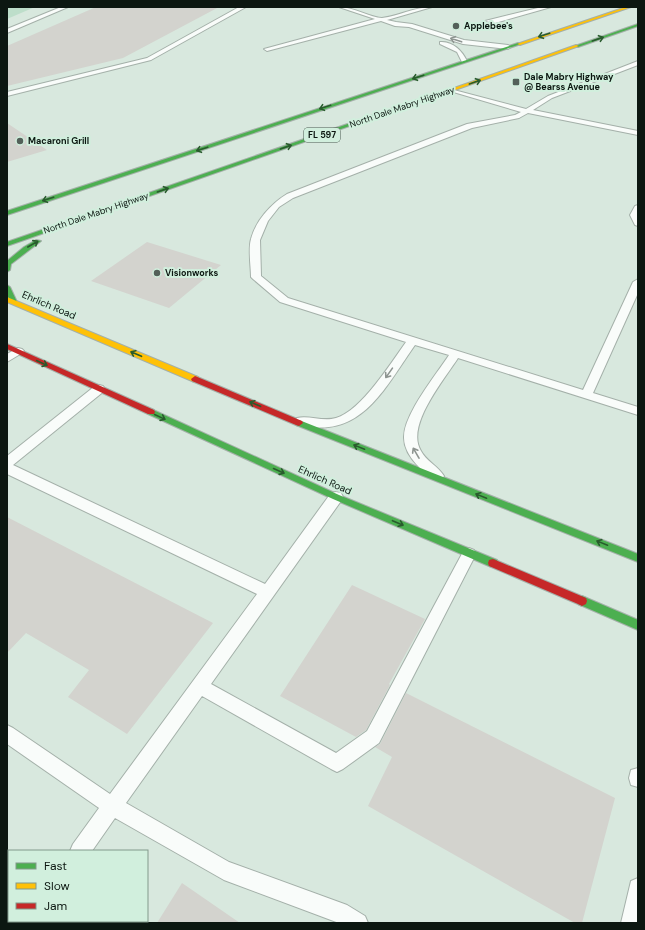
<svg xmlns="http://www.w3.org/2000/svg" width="645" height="930" font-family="'DM Sans',sans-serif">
<rect width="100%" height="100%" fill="#d8e8de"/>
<path fill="#bddeca" d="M7,7H35L7,19Z"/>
<path fill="#d3d3ce" d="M96,7H219L123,58L7,86V46Z
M7,123L47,150L7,162Z
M147,242L221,265L169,308L91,281Z
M7,517L213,623L127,734L68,697L89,670L26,633L7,653Z
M352,585L425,619L389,684L390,685L366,730L356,737L280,696Z
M406,693L615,798L582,923H575L368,806L392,757L375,747L380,744Z
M182,883L240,923H157Z"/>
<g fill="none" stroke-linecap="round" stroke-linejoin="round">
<g stroke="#a4b0a9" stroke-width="2">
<path id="lane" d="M61,7H68L7,33V29Z
M239,7H246L151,60L7,96V92L147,58Z
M339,7C354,7 371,18 382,18C399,16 414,7 432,7L387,20L396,22L412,24L464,40L508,45L511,47L508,49L463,44L409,27L395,26L381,21L267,51L264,49L375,19Z
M542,7H551L495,23L485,21Z
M440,42C453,41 462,51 467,61L466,62H462L457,52L440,44Z
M638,61V65L552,98L533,110L638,131V135L528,113L519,118L472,128L293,198L279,207L268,221L260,240L261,276L288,298L583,390L633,282L638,279V293L593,393L638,407V415L458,358C444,380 405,426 421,451C426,461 438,466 444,476L442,479C432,482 425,474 419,467C412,460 404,449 404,438C403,415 436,375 449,355L415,345C384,389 360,442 297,424L295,421L297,418C309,415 323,422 336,418C361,411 391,363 406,342L280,302L253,279L251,277C251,267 248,249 251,239C256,220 271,204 287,194L467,124L515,115L521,112L450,91V89L526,109L548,96Z
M638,205V226L635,225L630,215L635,206Z
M18,348L22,349L24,351L22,353L7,362V354Z
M99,385L103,386L105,389L103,392L13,465L265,584L331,493L336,492L341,493L343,497L341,501L211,684L336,753L367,731L464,550L469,548L474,550L476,554L379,743L343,769L337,772L331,769L202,696L126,803L229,862L347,905L365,916L368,923H339L224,880L115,818L92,851H70L73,844L99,808L7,744V725L13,728L110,794L257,594L7,474V456L95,386Z
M638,768V787L631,785L629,778L631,770Z
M638,878V923H621L631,881Z
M18,921H39V923H18Z"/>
</g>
<g stroke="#a4b0a9" stroke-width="2">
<path id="fast" d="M638,24V26L578,47L575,46Z
M518,43L521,44L7,215V211Z
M437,93L441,94L7,246V242Z
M36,240L41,241L11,264L10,270L7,272V261L24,247Z
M7,285L10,287L17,302L15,303H11C7,297 7,292 7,285Z
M151,409L339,495L497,560L498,563L497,566L493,567L489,566L333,499L148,414L147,412L148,410Z
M299,420L638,554V562L296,425L295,423L296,421Z
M582,596L638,620V630L578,604L577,601L578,598Z"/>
</g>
<g stroke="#a4b0a9" stroke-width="2">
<path id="slow" d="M626,7H631L520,45L517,44Z
M576,45L579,46L441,95L437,94Z
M7,297L198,377L199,379L195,382L192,381L7,302Z"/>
</g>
<g stroke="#a4b0a9" stroke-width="2">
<path id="jam" d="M7,344L154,410L155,412L154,414H148L7,349Z
M195,376L302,421L303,423L299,426L296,425L192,381L191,379Z
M493,559L586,598L587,601L586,604L582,606L578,604L489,566L488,563L489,560Z"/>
</g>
<use href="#lane" fill="#f9fcfa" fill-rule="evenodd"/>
<use href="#fast" fill="#4caf50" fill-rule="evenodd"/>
<use href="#slow" fill="#ffc107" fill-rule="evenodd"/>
<use href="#jam" fill="#c62828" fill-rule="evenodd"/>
</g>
<defs><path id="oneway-shaft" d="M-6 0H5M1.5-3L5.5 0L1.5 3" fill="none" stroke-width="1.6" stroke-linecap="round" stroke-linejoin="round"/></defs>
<g stroke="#295b2d">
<use href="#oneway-shaft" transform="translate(544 35) rotate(162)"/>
<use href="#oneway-shaft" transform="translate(598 39) rotate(-19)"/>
<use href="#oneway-shaft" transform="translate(418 77) rotate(162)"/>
<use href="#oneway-shaft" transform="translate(475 82) rotate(-19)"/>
<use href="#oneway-shaft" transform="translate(325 107) rotate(162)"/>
<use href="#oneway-shaft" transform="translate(286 147) rotate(-19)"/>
<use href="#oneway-shaft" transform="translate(202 149) rotate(162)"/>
<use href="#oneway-shaft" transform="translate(163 190) rotate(-19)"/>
<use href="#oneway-shaft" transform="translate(48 199) rotate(162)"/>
<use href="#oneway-shaft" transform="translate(33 244) rotate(-30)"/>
<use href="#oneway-shaft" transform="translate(136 354) rotate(-157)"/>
<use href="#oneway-shaft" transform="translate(42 363) rotate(25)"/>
<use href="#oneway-shaft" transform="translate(255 404) rotate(-157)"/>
<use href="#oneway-shaft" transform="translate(160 417) rotate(25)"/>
<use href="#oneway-shaft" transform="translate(359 447) rotate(-158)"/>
<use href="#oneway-shaft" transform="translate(279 471) rotate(24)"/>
<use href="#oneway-shaft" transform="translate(481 496) rotate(-158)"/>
<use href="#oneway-shaft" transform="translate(398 523) rotate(23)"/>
<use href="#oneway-shaft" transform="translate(602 543) rotate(-158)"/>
</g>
<g stroke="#8e9591">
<use href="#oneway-shaft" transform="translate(456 40) rotate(-162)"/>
<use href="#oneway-shaft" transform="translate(389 373) rotate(125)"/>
<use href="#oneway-shaft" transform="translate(416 453) rotate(-120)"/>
</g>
<g fill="#536059" stroke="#d1efdd" stroke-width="1.5">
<circle cx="456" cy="26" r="4"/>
<rect x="512" y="78" width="8" height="8" rx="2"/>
<circle cx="20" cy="141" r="4"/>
<circle cx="157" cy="273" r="4"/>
</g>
<g text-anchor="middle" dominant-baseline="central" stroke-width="4" stroke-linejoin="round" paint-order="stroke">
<g font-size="9" font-weight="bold" fill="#0c1711" stroke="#d1efdd" text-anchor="start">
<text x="464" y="26">Applebee's</text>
<text x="524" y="77">Dale Mabry Highway<tspan x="524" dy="10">@ Bearss Avenue</tspan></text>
<text x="28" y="141">Macaroni Grill</text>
<text x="165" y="273">Visionworks</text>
</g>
<g font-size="9" fill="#0c1711" stroke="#d1efdd">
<text transform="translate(402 107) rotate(-19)">North Dale Mabry Highway</text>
<text transform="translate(96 213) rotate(-19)">North Dale Mabry Highway</text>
</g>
<rect fill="#d1efdd" stroke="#47584e" stroke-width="1" x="304" y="128" width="36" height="14" rx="3"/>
<g font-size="9" font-weight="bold" fill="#0c1711">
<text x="322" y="135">FL 597</text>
</g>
<g font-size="10" fill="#0c1711" stroke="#d1efdd">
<text transform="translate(49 305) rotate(23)">Ehrlich Road</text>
<text transform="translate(325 480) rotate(24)">Ehrlich Road</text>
</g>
</g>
<rect width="645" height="930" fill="none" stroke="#0c1711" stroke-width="16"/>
<rect x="8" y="850" width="140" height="72" fill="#d1efdd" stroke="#82998b"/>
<rect x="16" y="863" width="20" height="6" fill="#4caf50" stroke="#82998b"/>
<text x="44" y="870" font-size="12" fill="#0c1711">Fast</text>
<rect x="16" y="883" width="20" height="6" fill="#ffc107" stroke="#82998b"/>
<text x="44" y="890" font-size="12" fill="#0c1711">Slow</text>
<rect x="16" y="903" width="20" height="6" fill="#c62828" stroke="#82998b"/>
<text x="44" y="910" font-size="12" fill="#0c1711">Jam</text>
</svg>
